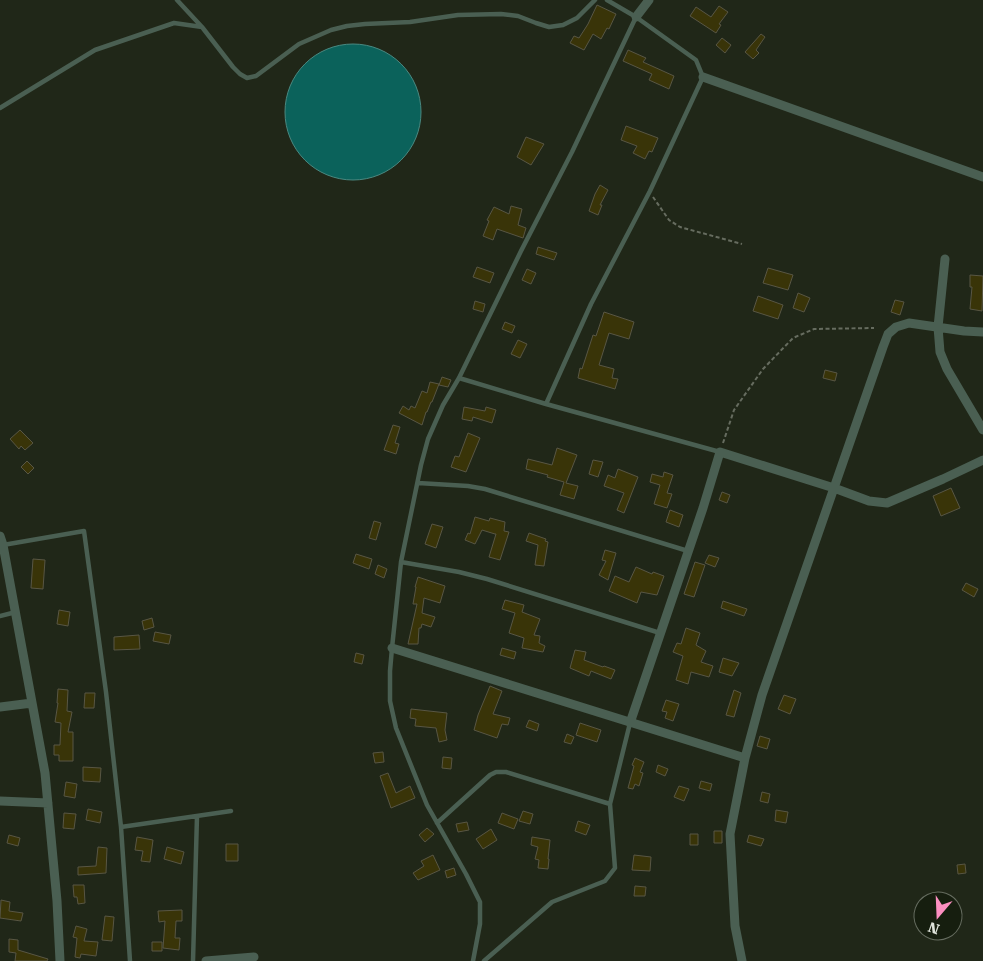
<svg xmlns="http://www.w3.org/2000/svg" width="983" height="961" font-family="'Roboto Serif',serif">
<rect width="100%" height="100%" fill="#202718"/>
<path fill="#0b625b" stroke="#4a8981" d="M285 112a68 68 0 1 1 136 0a68 68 0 1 1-136 0Z"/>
<path fill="#393408" stroke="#585644" d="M597,5L616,14L609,29L607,28L601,39L593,34L584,50L570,43L574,36L579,38L588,24Z
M719,6L728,12L719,24L721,25L716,33L690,16L696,7L711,17Z
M761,34L765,37L756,50L759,53L753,59L745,52Z
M722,38L731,45L725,53L716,45Z
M628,50L646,58L643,62L674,76L669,89L649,80L652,74L623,61Z
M626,126L658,138L652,152L649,151L645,159L633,153L637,146L621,140Z
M526,137L544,144L531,165L517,157Z
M600,185L608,190L600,205H602L598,215L589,211L595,194Z
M511,206L522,209L518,225L526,228L523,238L497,229L493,240L483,236L489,221L487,220L494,207L509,214Z
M538,247L557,253L554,260L536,254Z
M477,267L494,273L490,283L473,277Z
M768,268L793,275L788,290L763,283Z
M527,269L536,273L531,284L522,280Z
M970,275L983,276L982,311L970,309L972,287H970Z
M798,293L810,298L804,312L793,308Z
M758,296L783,305L778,319L753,311Z
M895,300L904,302L900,315L891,312Z
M475,301L485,304L483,312L473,309Z
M604,312L634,322L629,339L609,333L599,365L614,369L612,378L618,379L615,389L578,378L580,368L582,369L593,335L596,336Z
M505,322L515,326L512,333L502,329Z
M518,340L527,344L520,358L511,354Z
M825,370L837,373L835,381L823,378Z
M442,377L451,380L448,387L439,385Z
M430,382L439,384L432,402H431L427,412H426L422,425L399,413L403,406L409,410L411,406L415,408L422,391L427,393Z
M464,407L485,411L486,407L496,410L492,423L473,417L472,421L462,419Z
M393,425L400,427L395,443L399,444L396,454L384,450Z
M20,430L33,443L25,450L21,446L19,449L10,439Z
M468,433L480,438L466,472L451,467L455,456L459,457Z
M557,448L577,455L566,483L578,486L574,499L560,495L564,482L547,477L548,475L526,469L528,459L552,465Z
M593,460L603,462L598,477L589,474Z
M27,461L34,468L28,474L21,467Z
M618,469L638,477L624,513L617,510L624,493L604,486L608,475L615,478Z
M664,472L673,475L667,493L672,494L667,508L654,504L660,485L650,482L652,474L663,477Z
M951,488L960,508L941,516L933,496Z
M722,492L730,495L727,503L719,500Z
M670,510L683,515L679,527L666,522Z
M475,517L489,521L490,518L505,522L504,531L509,532L500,560L489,557L496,534H495L482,530L475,544L465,540L468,533L470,534Z
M374,521L381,523L376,540L369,538Z
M432,524L443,527L436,548L425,544Z
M529,533L546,539L545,541L548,542L544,566L535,565L538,545L526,541Z
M605,550L616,553L608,580L599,575L606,561L602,560Z
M356,554L372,559L369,569L353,563Z
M709,555L719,558L715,567L705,563Z
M33,559L45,560L43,589L31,588Z
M695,562L705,565L694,597L684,594Z
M378,565L387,569L384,578L375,574Z
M636,567L652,574L653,572L664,576L657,595L641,592L637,603L609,591L615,576L629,582Z
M418,577L445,586L440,603L424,598L422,613L435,617L431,627L422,624L421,628H419L418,644H408L417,604H413L416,587H415Z
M966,583L978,589L974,597L962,590Z
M505,600L524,605L522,612L540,619L534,635L540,636L539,643L545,646L543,652L522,648L524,638L509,633L515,613L502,609Z
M723,601L747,609L744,616L721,608Z
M59,610L70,612L68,626L57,624Z
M152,618L154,627L144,630L142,621Z
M686,628L700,633L696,645L706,651L701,662L713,666L709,677L691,672L688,684L676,680L683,656L673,652L677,643L681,644Z
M155,632L171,635L169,644L153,641Z
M139,635L140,649L114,650V637Z
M502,648L516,652L514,659L500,655Z
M575,650L586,652L584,660L603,667L604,666L615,670L611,679L591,671L589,676L570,668Z
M356,653L364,655L362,664L354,662Z
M723,658L739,663L732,676L719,672Z
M490,686L502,691L493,714L510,718L508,725L502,724L497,738L474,730L478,715Z
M58,689L68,690L67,711L72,712L68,732H73V761H59V755H54V745H60L61,723L55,722L58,703H57Z
M734,690L741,693L734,717L726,715Z
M85,693H95L94,708H84Z
M784,695L796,699L790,714L778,709Z
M666,700L679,704L673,721L665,718L667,712L662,711Z
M411,709L447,713L445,730L447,740L439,742L436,728L415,726L416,719L410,718Z
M529,720L539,724L537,731L526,727Z
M580,723L601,730L597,742L576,735Z
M567,734L574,737L571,744L564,742Z
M760,736L770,739L767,749L757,746Z
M383,752L384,762L375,763L373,753Z
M443,757L452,758L451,769L442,768Z
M635,758L644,762L640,772L643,773L639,786L635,784L633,789L628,788L634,766L632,765Z
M658,765L668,769L665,776L656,772Z
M83,767L101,768L100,782L83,781Z
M388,773L396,793L410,786L415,798L391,808L380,776Z
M701,781L712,784L710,791L699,788Z
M66,782L77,784L75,798L64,796Z
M679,786L689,789L684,801L674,797Z
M762,792L770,794L768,803L760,801Z
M88,809L102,812L100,823L86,820Z
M776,810L788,812L786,823L775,821Z
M523,811L533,814L530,824L519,821Z
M64,813L76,814L74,829L63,828Z
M502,813L518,819L514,829L498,823Z
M578,821L590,825L586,835L575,831Z
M467,822L469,830L458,832L456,824Z
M427,828L434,834L425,842L419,835Z
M491,829L497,840L483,849L476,839Z
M714,831H722V843H714Z
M690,834H698V845H690Z
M9,835L20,838L18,846L7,843Z
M749,835L764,839L761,846L747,842Z
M137,837L153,840L150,862L141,861L143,851L135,850Z
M532,837L550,840L548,859H549L548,869L538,868L539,860L535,859L538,847L531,845Z
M226,844H238V861H226Z
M98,847L107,848L106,873L78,875V867L96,866Z
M167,847L184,852L181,864L164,859Z
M433,855L440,870L418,880L413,873L424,866L421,861Z
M634,855L651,857L650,871L632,870Z
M965,864L966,873L958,874L957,865Z
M454,868L456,875L447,878L445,871Z
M73,885H84L85,903L78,904L77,897H74Z
M635,886L646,887L645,896H634Z
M1,900L10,902L9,911L23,913L21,921L0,918Z
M182,910V921H176L175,938H180L179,950L163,948L165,921L159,922L158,911Z
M105,916L114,917L112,941L102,940Z
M76,926L87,929L84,941L98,942L96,956L81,954L80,958L75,957L77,938L73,937Z
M9,939L18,940V950L48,959L47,961H15L16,953L9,952Z
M152,942H162V951H152Z"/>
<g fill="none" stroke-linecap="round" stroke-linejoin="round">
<path stroke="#666c5f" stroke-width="2" stroke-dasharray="4 2.5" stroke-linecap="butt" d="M653,197L669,220L680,227L742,244
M723,443L734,410L763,369L793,338L814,329L874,328"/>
<path stroke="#4a5f52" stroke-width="4.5" d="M177,0L202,27L233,67L240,74L247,78L256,76L299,44L331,30L347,26L365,24L410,22L458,15L501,14L518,16L536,23L549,27L563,25L577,18L595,0
M0,108L95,50L174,23L202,27
M459,378L546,404L720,452
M546,404L591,304L650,191L703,77L696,60L636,17L607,0
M418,483L468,486L485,489L688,551
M3,545L84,531L106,692L121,827L130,961
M401,562L459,572L487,579L660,633
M0,616L16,612
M437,823L490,775L496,772H506L610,804
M121,827L231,811
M193,961L197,816
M473,961L480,924V902L466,874L427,805L396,728L390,701V671L392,648L401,562L421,465L428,439L443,405L459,378L521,251L572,152L636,17
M484,961L552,902L605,881L615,868L610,804L630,723"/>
<path stroke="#4a5f52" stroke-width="9" d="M636,17L649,0
M703,77L983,177
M945,259L938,327L940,352L947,369L983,430
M0,536L3,545L45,773L57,901L60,961
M392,648L745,758
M0,707L32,703
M630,723L703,508L720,452L834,488L869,501L887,503L943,479L983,460
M0,801L48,803
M206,961L254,957
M742,961L735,926L730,834L745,758L762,695L883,347L888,334L896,327L909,323L964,331L983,332"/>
</g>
<g transform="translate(938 916) rotate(199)"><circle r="24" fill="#161e0f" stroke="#666d60"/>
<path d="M0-4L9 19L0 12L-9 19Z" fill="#fc8fc1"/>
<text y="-8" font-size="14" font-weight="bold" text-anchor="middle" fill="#dee3da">N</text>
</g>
</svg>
